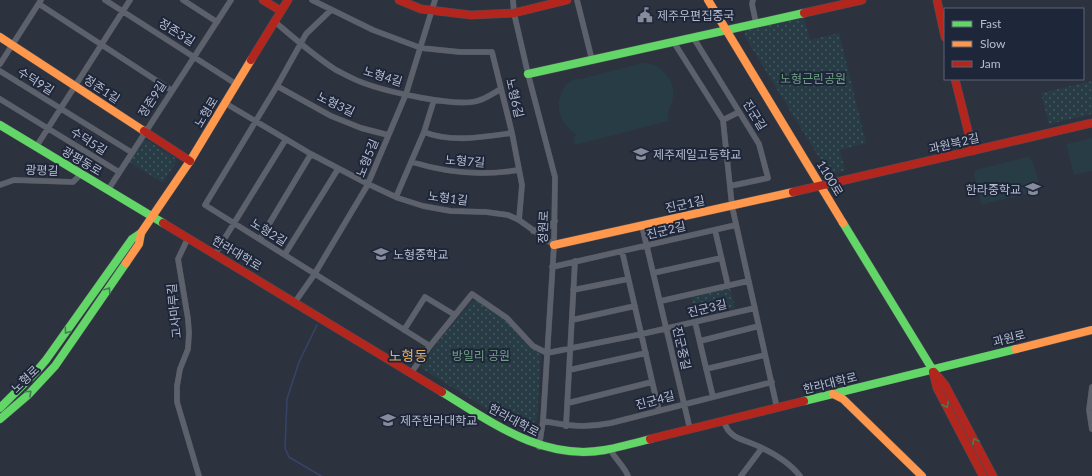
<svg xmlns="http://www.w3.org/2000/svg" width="1092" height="476" font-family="Lato,'Noto Sans KR',sans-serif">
<defs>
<pattern id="park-dots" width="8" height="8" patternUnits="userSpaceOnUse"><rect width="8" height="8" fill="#283c45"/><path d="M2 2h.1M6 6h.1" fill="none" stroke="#45565f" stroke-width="1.8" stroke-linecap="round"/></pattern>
</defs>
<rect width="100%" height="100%" fill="#2c323e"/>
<path fill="#283c45" d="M643,63C660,62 676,80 673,97C672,108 666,108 669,121L575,145L573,137L577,135C562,125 554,110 562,92C564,86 569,81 575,79C578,79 581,79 584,78Z
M1092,138V171L1074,175L1066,144Z
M1027,157L1032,160C1034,169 1042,185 1036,192L984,204L981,203L974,174L975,170Z"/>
<path fill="url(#park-dots)" d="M804,18L810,40L839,33L866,143L840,150L845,171L829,174L744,35L746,30Z
M1092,81V114L1049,124L1041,93Z
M142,140H146L175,158L176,162L163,183L129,162Z
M730,288L735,308L696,317L691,296Z
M478,300L504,318L533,349L541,355L537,419C531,427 523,429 513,425L423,369L422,363L445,333L472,301Z"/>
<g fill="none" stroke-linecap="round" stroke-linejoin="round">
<path stroke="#374469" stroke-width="1.5" d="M317,325L299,362L287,399L285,448L289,457L321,476"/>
<g stroke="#494d57" stroke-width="6">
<path id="street" d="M105,0L236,84
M183,0L217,22
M312,0L373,30L421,48L460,52H492L512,133L522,185L519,220
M513,0L514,13L528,74L555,177L554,245L543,421L539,447
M577,0L592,60
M753,0L752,4L756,23
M39,4L171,90
M331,10L306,34L277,86L205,205L430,346
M274,21C294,38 314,56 336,70C344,74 353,79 361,82C384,91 459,109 480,100C487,98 495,92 501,89
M693,37L759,144L768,178L730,186
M673,41L723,120L732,206L777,408
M0,64L41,0
M0,71L131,152
M277,86L331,116L361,128L388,135
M0,99L119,172
M225,103L311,154L368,184L398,198L423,206L451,211L486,212L508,215L519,220L554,245
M723,120L739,112
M424,132C451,143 484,137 512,133
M36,147L130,0
M412,162C447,173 482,176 518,170
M0,185L14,180L73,182L81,174
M108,190L231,0
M396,197L424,132L434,100
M642,226L690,429
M715,230L728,286
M533,231L547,228L555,221
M188,238L178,259L188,319L189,333L188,349L180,369L177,386V402L199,476
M260,239L311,154
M622,251L659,411
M215,254L286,139
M285,254L338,169
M552,267L736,225
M653,273L721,258
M573,290L628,279
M661,301L748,281
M295,302L314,275L367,186L406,94L435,0
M572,320L635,306
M695,322L713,397
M404,330L425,297L455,315
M700,341L759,326
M706,369L765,355
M569,370L646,353
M411,373L430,346L472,294L507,318L533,346L547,353L642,334L755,308
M1092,387L1089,410L1092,429
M568,403L652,382
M543,421C568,426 586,428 611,423L772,382
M724,421C729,440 745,439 760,447C775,454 790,463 800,476
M566,426L575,261
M610,449C615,459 624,466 628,476
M741,476L762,448"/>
</g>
<g stroke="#494d57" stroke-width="9">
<path id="fast" d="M528,74L804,13
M0,125L163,223
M843,223L934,372
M442,392C493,423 543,461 605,450C620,447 635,443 650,439
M804,401L1016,349
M0,408L35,373L46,360L132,239L141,233
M0,419L28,395L55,366L126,263"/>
</g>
<g stroke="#494d57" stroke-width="9">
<path id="slow" d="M708,0L843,223
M0,37L144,131
M554,245L793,192
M126,263L139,244L141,233L190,161L251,60
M1016,349L1092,330
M833,394L843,399L922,476"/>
</g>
<g stroke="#494d57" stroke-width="9">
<path id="jam" d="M263,0L281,11
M399,0L421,9L471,15L514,13L567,0
M937,0L945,37
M804,13L862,0
M251,60L288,0
M955,79L973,151
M144,131L190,161
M793,192L1092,123
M163,223L442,392
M933,372L937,388L983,476
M934,372L945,385L993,476
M650,439L804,401"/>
</g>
<use href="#street" stroke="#5d616b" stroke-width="5.5"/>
<use href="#fast" stroke="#63d668" stroke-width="8"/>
<use href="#slow" stroke="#ff974d" stroke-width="8"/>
<use href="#jam" stroke="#b3261e" stroke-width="8"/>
</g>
<defs><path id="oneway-chevron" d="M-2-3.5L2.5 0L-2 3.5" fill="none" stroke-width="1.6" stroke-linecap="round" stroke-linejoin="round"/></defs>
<g stroke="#407e51">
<use href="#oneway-chevron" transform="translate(108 290) rotate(-56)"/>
<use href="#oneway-chevron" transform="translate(67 331) rotate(126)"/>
<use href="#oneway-chevron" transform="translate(29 393) rotate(-43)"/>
<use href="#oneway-chevron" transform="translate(946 405) rotate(63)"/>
<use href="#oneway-chevron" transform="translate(975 441) rotate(-118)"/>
</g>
<defs>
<g id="civic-bare" transform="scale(1.2)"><path d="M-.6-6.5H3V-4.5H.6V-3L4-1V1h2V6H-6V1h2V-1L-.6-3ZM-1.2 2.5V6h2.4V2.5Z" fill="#868c9c" stroke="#1e263a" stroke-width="2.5" paint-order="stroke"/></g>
<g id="school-bare" transform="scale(1.2)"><path d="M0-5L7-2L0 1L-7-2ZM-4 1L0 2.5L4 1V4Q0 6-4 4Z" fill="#868c9c" stroke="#1e263a" stroke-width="2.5" paint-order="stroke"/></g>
<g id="university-bare" transform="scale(1.2)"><path d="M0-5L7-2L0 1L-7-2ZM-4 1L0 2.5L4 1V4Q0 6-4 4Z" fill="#868c9c" stroke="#1e263a" stroke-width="2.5" paint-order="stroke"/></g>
</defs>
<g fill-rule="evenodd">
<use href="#civic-bare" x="645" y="15"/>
<use href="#school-bare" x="641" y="154"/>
<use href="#school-bare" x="1033" y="189"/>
<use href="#school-bare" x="381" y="254"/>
<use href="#university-bare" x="388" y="420"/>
</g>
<g text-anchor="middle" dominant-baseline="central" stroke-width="4" stroke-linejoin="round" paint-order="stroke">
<g font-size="12" fill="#b7bdce" stroke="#1e263a" text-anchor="start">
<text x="657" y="15">제주우편집중국</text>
<text x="653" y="154">제주제일고등학교</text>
<text x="1021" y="189" text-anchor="end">한라중학교</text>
<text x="393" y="254">노형중학교</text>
<text x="400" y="420">제주한라대학교</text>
</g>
<g font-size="12" fill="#b7bdce" stroke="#1e263a">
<text transform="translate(177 32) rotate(32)">정존3길</text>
<text transform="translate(383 76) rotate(17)">노형4길</text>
<text transform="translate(36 81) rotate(32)">수덕9길</text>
<text transform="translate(102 89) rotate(33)">정존1길</text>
<text transform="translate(515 98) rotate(77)">노형6길</text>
<text transform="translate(152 99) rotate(-57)">정존9길</text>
<text transform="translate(336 104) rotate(25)">노형3길</text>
<text transform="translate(206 112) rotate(-59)">노형로</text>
<text transform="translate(755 115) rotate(58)">진군길</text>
<text transform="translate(89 141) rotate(32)">수덕5길</text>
<text transform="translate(954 143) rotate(-13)">과원북2길</text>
<text transform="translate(367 158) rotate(-68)">노형5길</text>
<text transform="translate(82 161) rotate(31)">광평동로</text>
<text transform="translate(465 161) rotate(4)">노형7길</text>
<text transform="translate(42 170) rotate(2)">광평길</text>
<text transform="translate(830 178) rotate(59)">1100로</text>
<text transform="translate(448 198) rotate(7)">노형1길</text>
<text transform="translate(685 204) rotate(-12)">진군1길</text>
<text transform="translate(543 227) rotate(-88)">정원로</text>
<text transform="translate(666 230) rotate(-13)">진군2길</text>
<text transform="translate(269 232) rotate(32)">노형2길</text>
<text transform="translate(237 253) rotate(31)">한라대학로</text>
<text transform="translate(707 308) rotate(-13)">진군3길</text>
<text transform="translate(174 311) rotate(-96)">고사마루길</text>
<text transform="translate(1009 338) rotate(-14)">과원로</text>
<text transform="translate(682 348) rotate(77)">진군중길</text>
<text transform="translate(25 379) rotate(-44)">노형로</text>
<text transform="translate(830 383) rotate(-14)">한라대학로</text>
<text transform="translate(655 400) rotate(-15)">진군4길</text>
<text transform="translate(514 420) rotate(28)">한라대학로</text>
</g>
<g font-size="12" fill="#6da080" stroke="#1e263a">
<text x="813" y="78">노형근린공원</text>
<text x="481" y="355">방일리 공원</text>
</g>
<g font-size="14" fill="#deab62" stroke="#1e263a">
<text x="408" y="355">노형동</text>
</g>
</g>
<rect x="944" y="8" width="140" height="72" fill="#1e263a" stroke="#5b6275"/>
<rect x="952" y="21" width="20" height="6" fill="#63d668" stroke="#5b6275"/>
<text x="980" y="28" font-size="12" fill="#b7bdce">Fast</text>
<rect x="952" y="41" width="20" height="6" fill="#ff974d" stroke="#5b6275"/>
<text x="980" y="48" font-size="12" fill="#b7bdce">Slow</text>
<rect x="952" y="61" width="20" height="6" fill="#b3261e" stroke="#5b6275"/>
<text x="980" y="68" font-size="12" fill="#b7bdce">Jam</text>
</svg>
